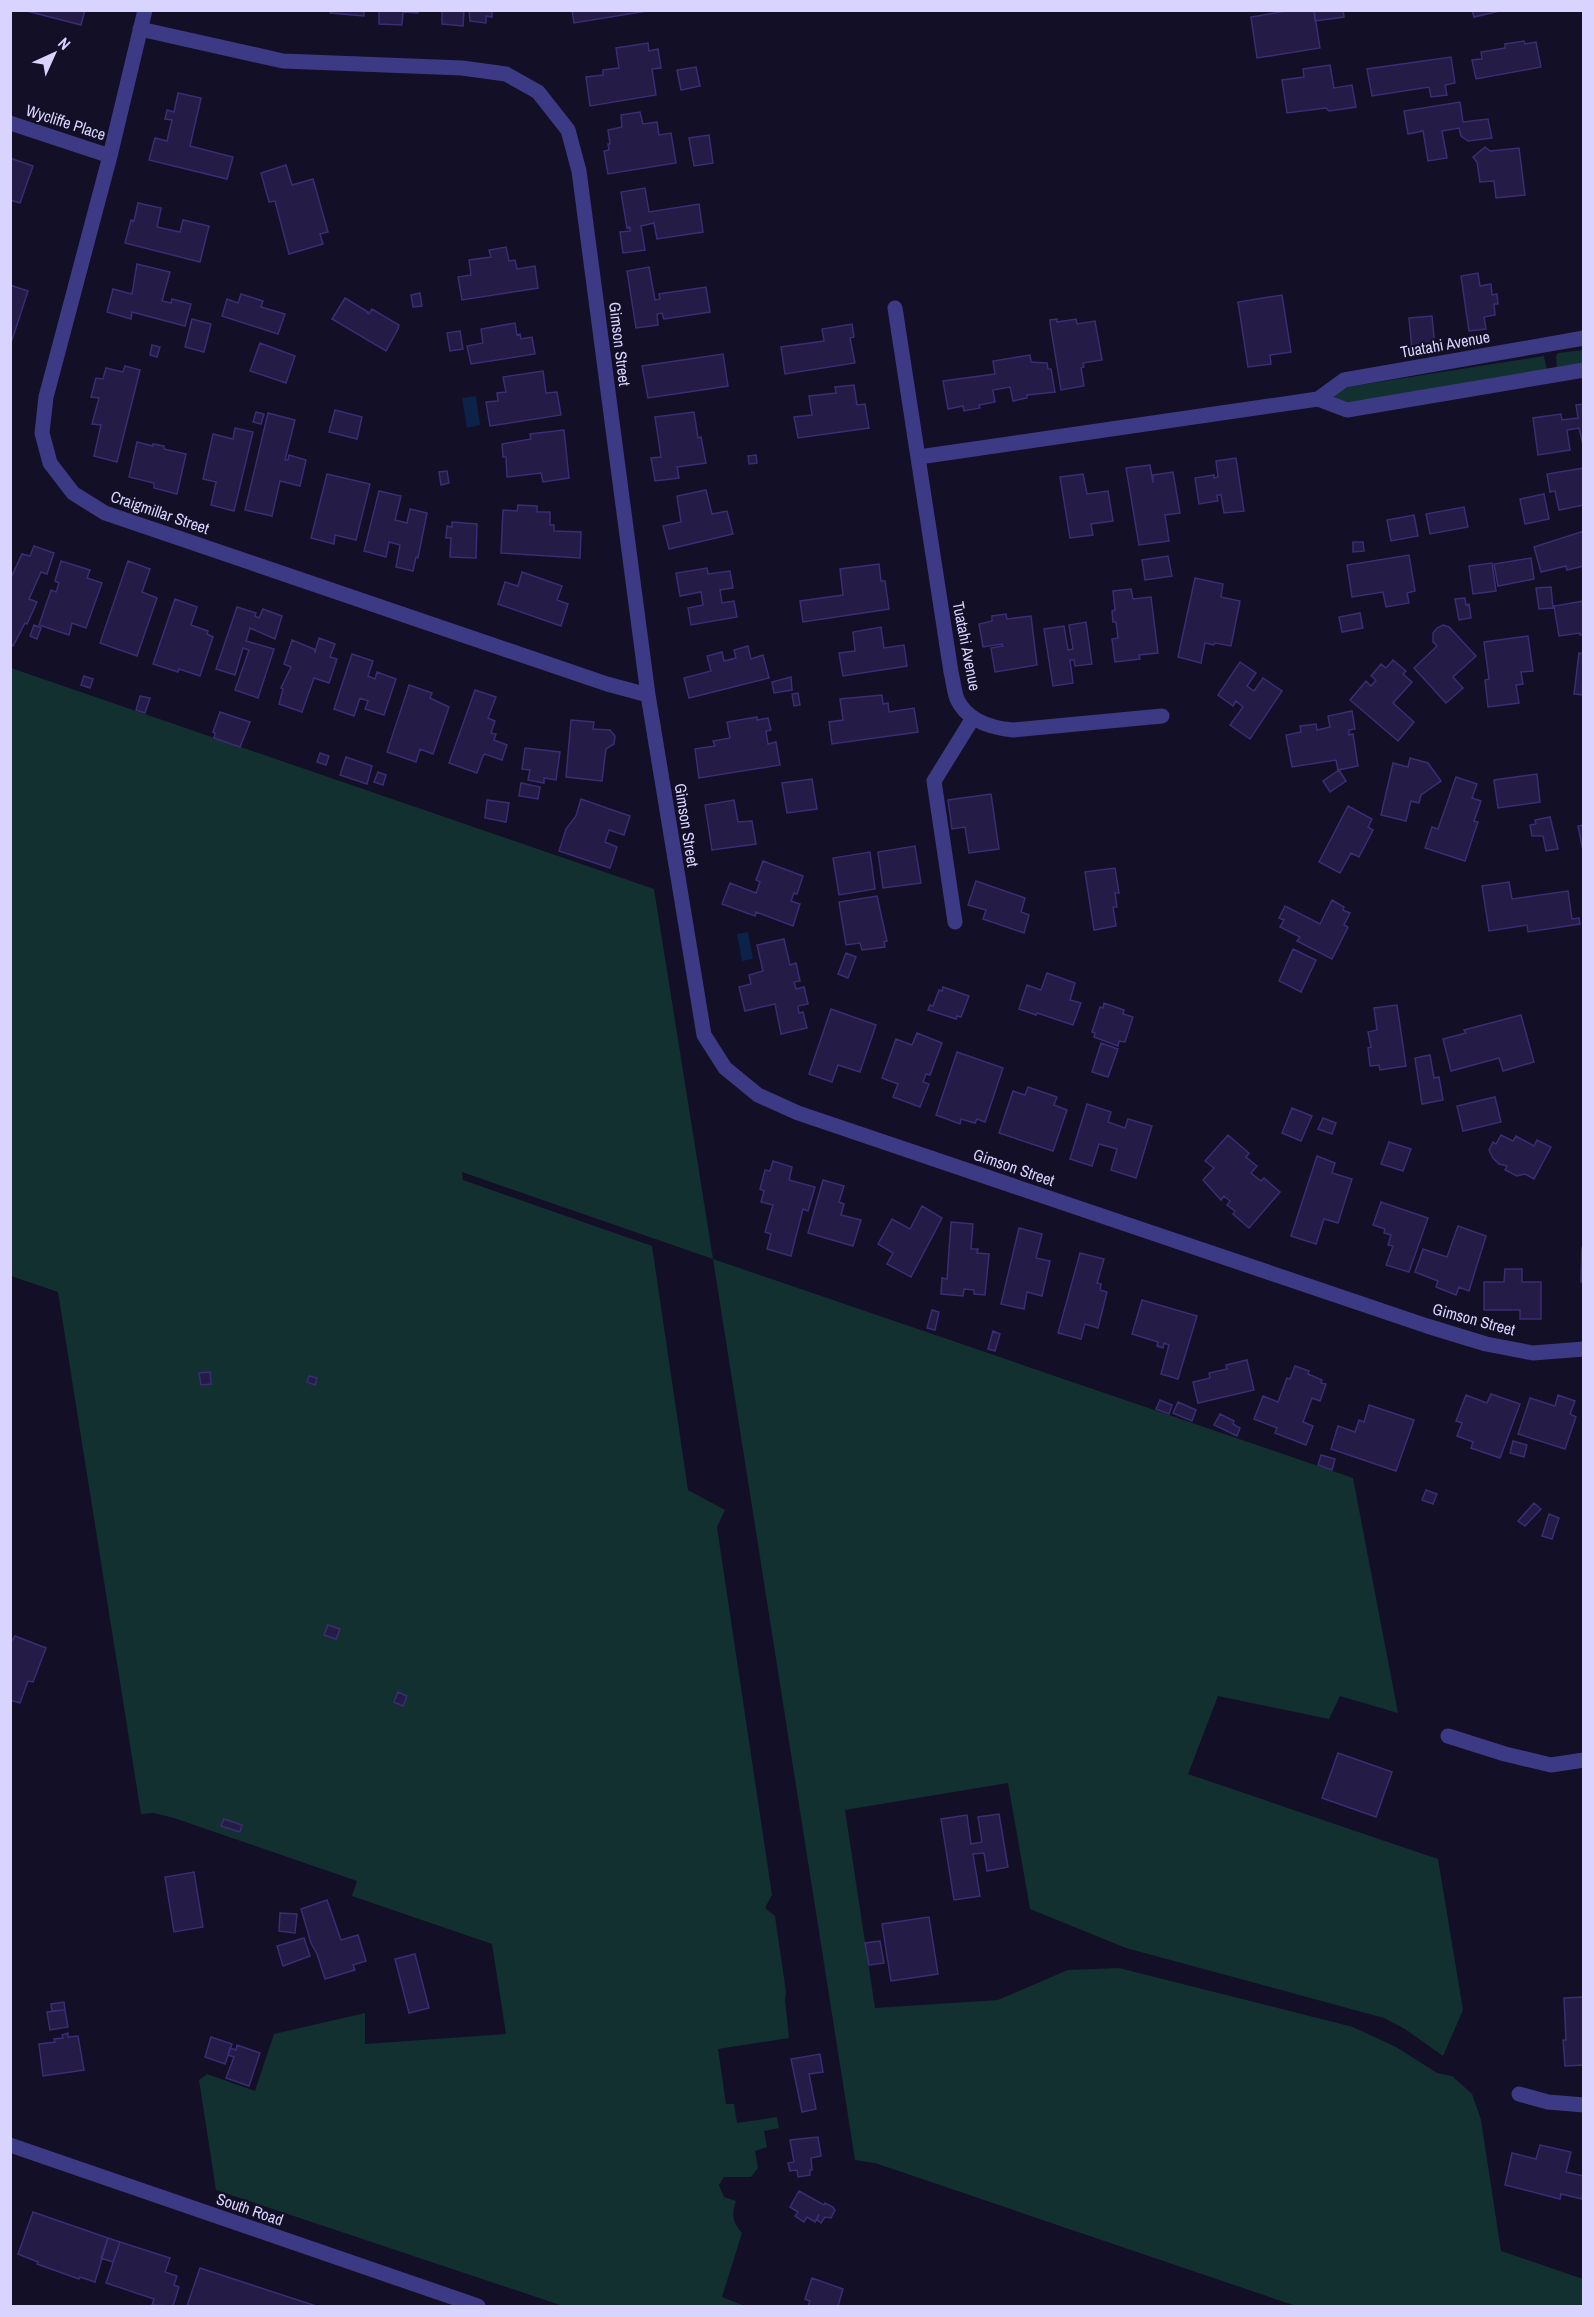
<svg xmlns="http://www.w3.org/2000/svg" width="1594" height="2317" font-family="'Archivo Narrow',sans-serif">
<rect width="100%" height="100%" fill="#130f26"/>
<path fill="#12302f" d="M1583,350V366L1557,370L1556,356L1558,353Z
M1544,356L1547,371L1344,403L1334,399V394L1341,388Z
M11,668L654,889L713,1259L1353,1478L1398,1713L1340,1696L1329,1719L1218,1696L1188,1774L1438,1859L1463,2010L1443,2056L1405,2029L1384,2018L1126,1948L1030,1909L1008,1783L845,1810L875,2008L998,2000L1068,1970L1119,1968L1353,2027L1396,2047L1437,2073L1452,2076L1472,2094L1481,2120L1501,2251L1583,2279V2306H1296L875,2163L855,2160L713,1259L462,1172L463,1180L652,1246L688,1490L725,1510L717,1527L772,1895L765,1908L775,1916L786,1992L785,2000L789,2038L718,2049L726,2104H734L737,2123L777,2117L779,2128L764,2131L767,2147L755,2151L758,2168L751,2177H724L719,2185L724,2197L736,2201C731,2214 733,2223 742,2233L722,2297L745,2306H563L216,2190L199,2080L207,2074L255,2091L274,2034L365,2013V2044L506,2034L492,1944L352,1896L357,1881L174,1818L154,1813L141,1814L58,1292L11,1276Z"/>
<path fill="#0c2248" d="M476,396L480,425L467,428L462,398Z
M748,932L753,959L742,961L737,934Z"/>
<path fill="#241b47" stroke="#3b2d73" stroke-width="1.5" d="M23,10H85L81,25Z
M330,10H364V16L330,13Z
M379,10H418V13L403,12L402,25L379,24Z
M442,10H464L463,26L442,24Z
M492,10V17L486,16V23L470,21L469,10Z
M572,10H653L574,23Z
M1292,10H1314L1320,48L1257,58L1251,17Z
M1314,10H1343L1344,17L1315,21Z
M1472,10H1504L1474,17Z
M1524,41L1525,44L1536,42L1541,67L1476,79L1472,60L1482,59L1481,52L1505,48V44Z
M648,43L649,51L658,49L661,68L652,69L656,95L590,106L586,77L603,75V70L619,68L616,48Z
M1451,57L1455,83L1445,85L1447,95L1431,97L1429,87L1372,96L1367,69Z
M1330,65L1334,88L1352,85L1356,107L1329,111L1326,108L1287,113L1282,80L1304,77L1303,69Z
M696,67L700,86L681,90L677,70Z
M178,93L201,98L190,146L233,157L227,179L149,160L155,138L167,141L172,120L165,119L167,110L174,112Z
M1460,102L1463,122L1488,119L1492,138L1468,141L1461,136L1459,128L1442,131L1447,158L1428,161L1423,131L1408,134L1404,111Z
M640,112L643,124L657,122L659,135L671,133L676,163L608,174L604,151L609,150L608,144H610L608,130L622,127L621,115Z
M709,135L713,163L694,166L689,138Z
M1485,147L1490,151L1519,148L1525,195L1496,198L1494,181L1480,182L1477,162L1473,157Z
M10,158L33,166L20,203L10,200Z
M286,165L292,185L313,179L328,232L320,234L323,244L289,254L275,201L269,202L261,173Z
M645,188L649,212L699,204L703,232L657,239L654,223L641,226L645,250L623,253L620,232L630,231V227L627,228L621,192Z
M138,203L161,208L157,227L180,232L183,220L209,226L200,262L125,243L131,220L134,221Z
M506,247L509,261L515,260L517,269L535,266L538,288L462,300L458,277L471,275L469,260L491,257L489,250Z
M137,264L170,272L162,301L171,303L172,299L191,304L185,326L132,312L131,319L107,312L113,289L132,294Z
M649,267L655,300L660,299L659,294L706,287L710,312L664,319L662,313L657,314L658,325L636,328L627,271Z
M1478,273L1480,286L1491,284L1492,295L1497,294L1498,304H1494L1495,315L1484,317L1486,329L1469,331L1461,276Z
M10,285L28,291L12,340L10,339Z
M420,293L422,306L413,307L411,295Z
M241,294L263,301L261,307L285,314L278,334L222,316L227,299L238,303Z
M1282,295L1291,352L1270,355L1271,364L1248,367L1238,302Z
M345,298L368,312L367,313L369,314L372,309L399,325L398,329L386,351L332,319Z
M1432,316L1435,348L1412,350L1409,318Z
M192,319L211,324L204,352L185,347Z
M1057,319V322L1076,319L1077,324L1095,321L1102,360L1083,363L1084,367L1081,368L1084,386L1061,390L1050,323V320Z
M515,323L517,335L520,334L521,339L532,337L535,354L471,364L467,346L483,343L481,329Z
M852,324L854,337L850,338L855,363L785,374L781,347L824,341L822,329Z
M460,331L463,349L450,351L447,333Z
M260,343L295,356L286,383L250,371Z
M152,345L160,347L157,357L150,355Z
M723,354L728,386L648,398L642,366Z
M1030,355L1031,362L1047,363L1048,369H1051L1055,392L1027,395V398L1013,401L1010,387L993,390L995,402L979,405L980,408L964,411L963,406L948,409L943,381L995,374L993,361Z
M125,366L140,370L117,462L94,456L101,425L92,424L99,398L91,397L96,378L103,379L106,368L123,372Z
M543,371L546,393L557,392L561,415L490,426L486,402L498,401L497,393L506,392L503,377Z
M854,385L857,405L865,404L869,428L798,438L794,417L812,415L809,396L836,393L835,387Z
M1584,404V449L1579,428L1567,430L1570,450L1538,455L1533,418L1561,414L1562,420L1578,418L1576,405Z
M335,410L362,417L357,439L329,432Z
M256,412L264,414L261,424L253,422Z
M694,412L698,438L701,437L706,463L677,467L679,478L655,481L651,458L661,457L655,417Z
M268,413L295,420L285,460H288L289,455L306,460L300,486L280,481L272,516L245,510Z
M235,428L253,432L234,511L211,505L216,482L203,479L213,434L233,439Z
M564,430L569,478L543,482L541,473L507,477L506,457H503L502,444L531,439L530,434Z
M137,442L153,446V444L164,446V449L186,454L177,494L154,488V483L129,477Z
M756,455L757,463L749,464L748,456Z
M1236,458L1244,511L1224,513L1221,495H1217L1218,501L1199,504L1195,478L1214,475V478L1218,477L1216,461Z
M1150,465L1153,483V475L1173,472L1180,513L1165,515L1169,541L1139,545L1126,468Z
M1584,468V505L1559,510L1555,491L1550,492L1547,474Z
M447,471L449,483L441,485L439,472Z
M327,474L370,484L356,540L335,535L334,544L311,538Z
M1083,474L1087,494L1108,491L1113,521L1091,524L1093,535L1070,538L1060,477Z
M706,490L712,514L727,511L733,534L669,549L663,526L681,522L677,496Z
M379,491L401,496L395,520L407,523L410,509L427,513L418,558L416,557L413,571L396,567L400,545L389,542L386,557L364,551Z
M1544,494L1549,519L1525,524L1520,499Z
M518,505L537,506V512H550V525H554V531L581,532L580,558L501,553L503,510L517,511Z
M1464,507L1468,527L1430,534L1426,514Z
M1414,515L1418,536L1391,541L1387,520Z
M452,522L477,524L476,558L450,557L451,538H446L447,526L452,527Z
M1584,531V566L1567,570L1566,566L1541,572L1534,547Z
M1353,542H1363L1364,551L1353,552Z
M34,546L54,553L47,574L41,572L29,599L37,602L27,624L25,623L13,646L10,645V580L22,554L30,556Z
M1409,555L1415,591L1407,593L1409,603L1386,607L1383,592L1352,597L1347,565Z
M1168,556L1172,576L1145,580L1142,560Z
M1531,558L1534,579L1498,586L1494,564Z
M61,561L90,570L87,578L102,583L86,628L72,623L69,635L39,625L51,590L56,592L59,583L55,581Z
M128,561L150,569L142,592L157,598L137,656L100,643Z
M1492,563L1496,591L1473,594L1469,566Z
M879,564L881,581H885L889,609L803,622L800,601L843,595L840,569Z
M707,568L708,574L730,571L733,588L720,590L722,603L734,601L737,617L691,625L688,608L703,605L701,592L680,596L676,573Z
M522,572L562,586L557,600L568,604L561,626L498,604L505,582L518,586Z
M1195,578L1223,584L1221,597L1240,601L1231,646L1215,643L1214,645L1205,643L1201,663L1178,657Z
M1551,587L1553,608L1539,609L1536,588Z
M1131,589L1133,599L1151,597L1158,653L1139,655L1140,659L1115,662L1112,639L1118,638L1116,622H1113L1112,611L1115,610L1113,591Z
M1465,598L1466,605L1469,604L1471,618L1459,620L1455,599Z
M175,599L197,607L191,625L208,631L207,634L213,637L200,676L179,669L178,672L153,664Z
M1584,601V635H1580V633L1559,636L1554,606Z
M237,607L256,613L255,616L259,618L263,609L282,616L275,639L250,628L246,641L274,649L258,698L235,690L249,650L243,648L235,675L216,669Z
M1360,613L1363,628L1342,632L1339,617Z
M1006,614L1007,619L1031,616L1037,665L995,672L991,648L1003,646L1002,644L983,647L979,624L992,621V616Z
M1086,622L1092,664L1075,666L1074,660H1070L1073,683L1053,686L1044,629L1064,626L1068,650L1073,649L1069,625Z
M34,625L41,628L37,639L30,636Z
M1443,625L1449,627L1476,656L1453,677L1463,688L1446,703L1414,668L1437,646L1433,642V633L1437,628Z
M881,627L884,648L904,645L907,666L843,676L839,653L855,651L853,632Z
M1528,636L1533,671L1521,672L1523,684L1516,685L1519,703L1488,707L1485,680L1489,679L1484,642Z
M319,638L335,644L330,657L337,659L329,683L314,678L302,712L279,704L283,689L281,688L291,667L284,664L292,640L314,649L315,652Z
M748,646L751,659L763,655L769,678L689,698L684,678L711,671L707,656L722,652L724,661L736,658L734,650Z
M1579,653L1584,654V695L1574,694Z
M352,654L373,661L368,676L375,679L377,672L396,679L384,715L365,709L368,701L360,698L354,716L334,709Z
M1393,660L1406,671L1403,674L1412,682L1393,703L1414,722L1398,741L1350,700L1366,681L1371,686L1376,680L1371,676L1381,664L1386,668Z
M1240,662L1256,673L1247,686L1254,691L1263,678L1282,691L1250,739L1230,725L1243,707L1236,701L1233,706L1218,695Z
M84,676L93,679L90,688L81,685Z
M791,677L792,690L774,693L772,682Z
M409,685L432,693L430,698L449,707L433,754L420,749L416,762L387,752Z
M475,690L496,697L488,718L495,721L491,733L496,734L494,740L507,745L502,760L485,754L483,756L477,773L449,763Z
M798,693L800,705L794,706L792,694Z
M882,695L883,704L888,703L889,712L914,708L918,732L832,744L829,722L843,720L840,699Z
M140,696L150,698L145,713L136,710Z
M1352,711L1355,729L1349,730V735L1353,734L1358,766L1338,770L1336,760L1292,767L1286,735L1301,732L1300,726L1316,724L1317,730L1330,727L1328,716Z
M220,712L250,722L240,747L214,738L215,733L213,732Z
M757,717V720L768,718L771,730L766,731L768,744L776,742L780,765L699,778L695,749L715,746L713,741L730,738L727,722Z
M571,720L594,722L593,729L610,730L615,736L614,744L606,749L602,781L566,777Z
M525,748L560,752L556,780L544,778V783L528,780L530,770L522,769Z
M320,753L329,756L326,765L317,762Z
M346,757L372,766L367,784L340,775Z
M1410,758L1428,763L1441,781L1421,795L1419,803L1411,801L1406,821L1381,815L1393,763L1408,767Z
M1339,770L1346,781L1330,792L1323,781Z
M378,772L386,775L383,785L374,782Z
M1537,774L1540,802L1498,808L1494,780Z
M1456,777L1477,784L1472,798L1481,801L1474,821L1478,822L1465,861L1425,848L1432,827L1438,829Z
M812,779L817,809L787,813L782,783Z
M521,783L540,787L538,799L519,796Z
M991,794L999,849L969,853L965,827L952,829L948,800Z
M581,799L630,816L624,835L609,830L605,842L617,847L610,868L559,851L566,829L576,816Z
M487,800L509,803L506,822L485,818Z
M734,800L738,822L752,821L756,844L712,850L705,805Z
M1348,806L1372,819L1368,827L1373,830L1359,857L1351,853L1340,873L1319,862Z
M1550,817L1558,849L1546,851L1543,836H1532L1530,825L1536,824L1535,820Z
M1584,825V856L1578,826Z
M915,846L921,883L883,888L878,852Z
M870,852L875,889L839,895L833,858Z
M763,861L803,876L797,894L794,893L791,901L800,904L793,926L756,912L755,916L722,904L730,883L756,893L760,882L756,880Z
M1115,868L1119,893H1115L1117,907H1113L1116,926L1094,930L1085,872Z
M976,881L1025,898L1021,912L1029,915L1024,933L983,919L986,910L968,905Z
M1509,882L1512,899L1568,891L1572,919L1579,918L1580,924L1528,932L1527,925L1489,931L1482,886Z
M877,896L887,941L884,942L885,947L862,950L860,943L846,945L839,902Z
M1332,900L1344,907L1343,910L1350,913L1344,925L1348,927L1332,959L1297,941L1300,937L1280,927L1284,920L1279,918L1285,906L1320,924Z
M784,939L790,965L796,963L800,981L794,982L796,989L804,987L808,1004L798,1006L799,1013L803,1012L807,1028L781,1034L775,1004L745,1011L739,987L751,984L749,975L763,971L757,945Z
M1293,949L1316,960L1301,992L1279,981Z
M846,953L856,957L848,978L838,974Z
M1047,973L1075,983L1070,1000L1081,1003L1073,1025L1037,1013L1036,1015L1019,1009L1027,985L1041,990Z
M943,987L969,996L961,1017L957,1016L956,1019L928,1010L930,1005L933,1006L939,990L942,991Z
M1104,1003L1124,1010L1123,1014L1133,1017L1125,1042L1119,1041L1118,1046L1094,1037L1095,1033L1092,1032L1100,1007L1103,1008Z
M1397,1005L1406,1066L1380,1070L1379,1065L1370,1066L1368,1048L1371,1047L1368,1032L1377,1030L1374,1008Z
M831,1009L876,1025L860,1072L838,1065L832,1082L809,1074Z
M1521,1015L1534,1062L1503,1071L1499,1058L1451,1071L1443,1039L1466,1033L1464,1030Z
M917,1033L942,1043L930,1075L926,1074L923,1082L929,1084L920,1107L893,1097L898,1084L882,1078L896,1039L912,1045Z
M1101,1043L1118,1049L1108,1077L1092,1072Z
M957,1052L1003,1068L985,1122L977,1119L975,1123L961,1119L960,1124L936,1115Z
M1430,1055L1434,1078L1439,1077L1443,1100L1422,1104L1415,1058Z
M1028,1087L1057,1097L1054,1105L1067,1110L1053,1151L999,1133L1013,1091L1025,1095Z
M1495,1097L1501,1122L1463,1131L1457,1106Z
M1087,1104L1111,1112L1108,1122L1125,1128L1128,1119L1152,1126L1136,1178L1111,1170L1117,1149L1099,1144L1092,1166L1070,1159Z
M1292,1108L1312,1116L1301,1141L1282,1133Z
M1323,1118L1336,1123L1332,1134L1318,1129Z
M1228,1135L1249,1153L1246,1157L1257,1166L1251,1173L1261,1181L1264,1178L1280,1192L1249,1228L1233,1214L1235,1211L1227,1205L1230,1201L1224,1196L1221,1200L1203,1180L1214,1168L1205,1161Z
M1501,1135L1513,1141L1516,1136L1534,1146L1537,1140L1551,1147L1534,1179L1525,1174L1517,1176L1505,1170L1507,1166L1499,1164L1493,1158L1489,1150L1493,1142L1496,1144Z
M1389,1142L1411,1149L1403,1171L1381,1164Z
M1317,1156L1335,1163L1332,1173L1352,1179L1338,1223L1324,1219L1316,1244L1291,1236Z
M773,1161L792,1167L789,1180L815,1187L808,1211L803,1209L791,1256L767,1249L771,1234L765,1232L773,1205L761,1202L764,1191L760,1189L765,1170L770,1171Z
M823,1180L844,1186L839,1202L844,1204L841,1215L861,1220L853,1246L808,1233Z
M1381,1202L1428,1218L1409,1272L1386,1265L1393,1246L1388,1245L1391,1235L1384,1233L1385,1229L1373,1225Z
M922,1206L942,1218L911,1277L887,1264L893,1253L878,1244L892,1219L910,1229Z
M951,1222L973,1224L971,1249H978L977,1253L989,1254L985,1295L974,1294V1290L964,1289L963,1296L941,1294L942,1278L947,1279Z
M1458,1226L1486,1236L1469,1291L1459,1287L1456,1295L1436,1287L1438,1281L1415,1272L1423,1249L1447,1257Z
M1019,1228L1042,1234L1036,1258L1050,1261L1042,1296L1027,1292L1024,1309L1001,1304Z
M1582,1248H1584V1282H1581Z
M1080,1253L1104,1259L1097,1283L1101,1284L1100,1290L1107,1292L1098,1328L1085,1324L1081,1339L1058,1333Z
M1505,1269H1522V1282H1541V1319H1520V1310H1484V1282H1504Z
M1142,1300L1197,1316L1178,1379L1161,1374L1169,1345L1164,1343L1163,1348L1157,1346L1158,1342L1132,1334Z
M932,1310L939,1312L935,1330L927,1328Z
M993,1331L1000,1334L995,1351L988,1349Z
M1247,1360L1254,1390L1198,1403L1193,1382L1210,1378L1209,1373L1227,1369L1226,1365Z
M1295,1366L1309,1371L1308,1374L1322,1380L1321,1383L1326,1384L1320,1401L1312,1398L1303,1422L1313,1426L1306,1445L1275,1433L1277,1428L1254,1419L1263,1396L1278,1402L1287,1378L1290,1379Z
M210,1372L211,1384L201,1385L199,1373Z
M309,1376L317,1378L315,1385L307,1382Z
M1491,1394L1520,1404L1500,1458L1471,1448L1473,1442L1457,1436L1462,1423L1456,1421L1466,1395L1487,1403Z
M1558,1395L1575,1401L1570,1414L1576,1417L1565,1449L1518,1434L1530,1398L1555,1406Z
M1160,1400L1172,1405L1169,1414L1156,1409Z
M1178,1402L1196,1410L1192,1421L1173,1413Z
M1369,1405L1414,1420L1396,1471L1331,1449L1338,1426L1355,1432L1359,1420L1364,1422Z
M1220,1414L1234,1421L1233,1424L1240,1428L1237,1436L1214,1425Z
M1513,1441L1527,1445L1524,1457L1510,1453Z
M1321,1455L1335,1459L1332,1470L1318,1465Z
M1426,1490L1437,1494L1433,1504L1422,1500Z
M1534,1503L1541,1509L1525,1526L1518,1521Z
M1549,1514L1559,1518L1552,1539L1542,1536Z
M328,1625L340,1629L336,1639L324,1635Z
M15,1636L46,1648L33,1682L28,1681L20,1703L10,1700V1644Z
M398,1692L407,1696L403,1706L394,1702Z
M1338,1753L1392,1772L1376,1817L1322,1798Z
M999,1814L1008,1867L987,1871L984,1853L973,1854L980,1896L954,1900L941,1819L967,1815L971,1844L982,1842L978,1817Z
M224,1819L242,1825L240,1832L221,1826Z
M194,1872L203,1927L174,1932L165,1877Z
M327,1900L341,1940L358,1935L366,1961L353,1965L355,1970L325,1979L317,1954L311,1943L301,1909Z
M280,1913L297,1914L295,1933L279,1931Z
M929,1917L938,1974L891,1981L882,1924Z
M304,1938L310,1956L283,1966L277,1946Z
M880,1941L884,1963L869,1965L865,1943Z
M415,1954L429,2008L409,2013L395,1959Z
M1584,1997V2065L1565,2066L1563,2040H1566L1564,1998Z
M64,2002L65,2010L52,2011L51,2004Z
M65,2010L68,2027L50,2030L47,2012Z
M68,2033V2037L78,2036L84,2070L43,2076L39,2044L55,2042L54,2039L63,2038L62,2035Z
M211,2037L232,2044L225,2064L205,2057Z
M237,2045L260,2053L249,2086L226,2078L234,2057L228,2055L230,2048L236,2050Z
M820,2054L823,2072L809,2074L816,2109L802,2112L791,2059Z
M818,2137L821,2156L811,2158L812,2170H810V2175L798,2177L797,2170L790,2171L788,2163L794,2162L790,2140Z
M1540,2145L1571,2152L1566,2172L1584,2176L1582,2199L1561,2194L1560,2199L1505,2185L1512,2153L1536,2159Z
M799,2191L824,2205L825,2203L833,2207L835,2210L831,2218L825,2217L821,2223L817,2220L819,2214L815,2222L807,2217L804,2222L795,2216L798,2212L790,2207Z
M33,2212L108,2238L95,2282L80,2277L79,2279L37,2264L38,2262L18,2254Z
M108,2238L120,2242L113,2262L101,2258Z
M120,2242L170,2258L165,2272L177,2276L174,2285L179,2287L173,2306L152,2305L154,2299L106,2283Z
M200,2268L316,2306H187Z
M812,2278L843,2289L838,2306H808L810,2301L805,2299Z"/>
<g fill="none" stroke-linecap="round" stroke-linejoin="round">
<path stroke="#3d3a85" stroke-width="15" d="M145,10L110,156L46,397L42,433L50,463L73,493L105,513L607,684L648,695
M140,29L283,61L462,68L506,74L538,92L568,130L579,171L648,695L704,1035L725,1068L758,1095L798,1113L1427,1326L1486,1344L1533,1353L1584,1349
M10,123L110,156
M895,308L951,672C953,680 954,691 957,699C967,721 992,728 1013,730L1162,716
M1318,399L1347,410L1584,370
M919,457L1318,399L1344,380L1584,338
M955,922L934,781L973,718
M1448,1736L1505,1754L1551,1765L1584,1760
M1519,2094L1548,2102L1584,2105
M10,2145L478,2306"/>
</g>
<g text-anchor="middle" dominant-baseline="central" stroke-width="4.5" stroke-linejoin="round" paint-order="stroke">
<g font-size="16" fill="#d9d4ff" stroke="#130f26">
<text transform="translate(66 122) rotate(18)">Wycliffe Place</text>
<text transform="translate(620 344) rotate(83)">Gimson Street</text>
<text transform="translate(1445 344) rotate(-10)">Tuatahi Avenue</text>
<text transform="translate(160 512) rotate(19)">Craigmillar Street</text>
<text transform="translate(967 646) rotate(79)">Tuatahi Avenue</text>
<text transform="translate(687 825) rotate(81)">Gimson Street</text>
<text transform="translate(1014 1167) rotate(19)">Gimson Street</text>
<text transform="translate(1474 1319) rotate(15)">Gimson Street</text>
<text transform="translate(250 2209) rotate(19)">South Road</text>
</g>
</g>
<rect width="1594" height="2317" fill="none" stroke="#d9d4ff" stroke-width="24"/>
<g transform="translate(54 54) rotate(45)" stroke="#130f26" stroke-width="4.5" paint-order="stroke">
<path d="M0-4.5L10 22L0 15L-10 22Z" fill="#d9d4ff"/>
<text y="-9" font-size="16" font-weight="bold" text-anchor="middle" fill="#d9d4ff">N</text>
</g>
</svg>
